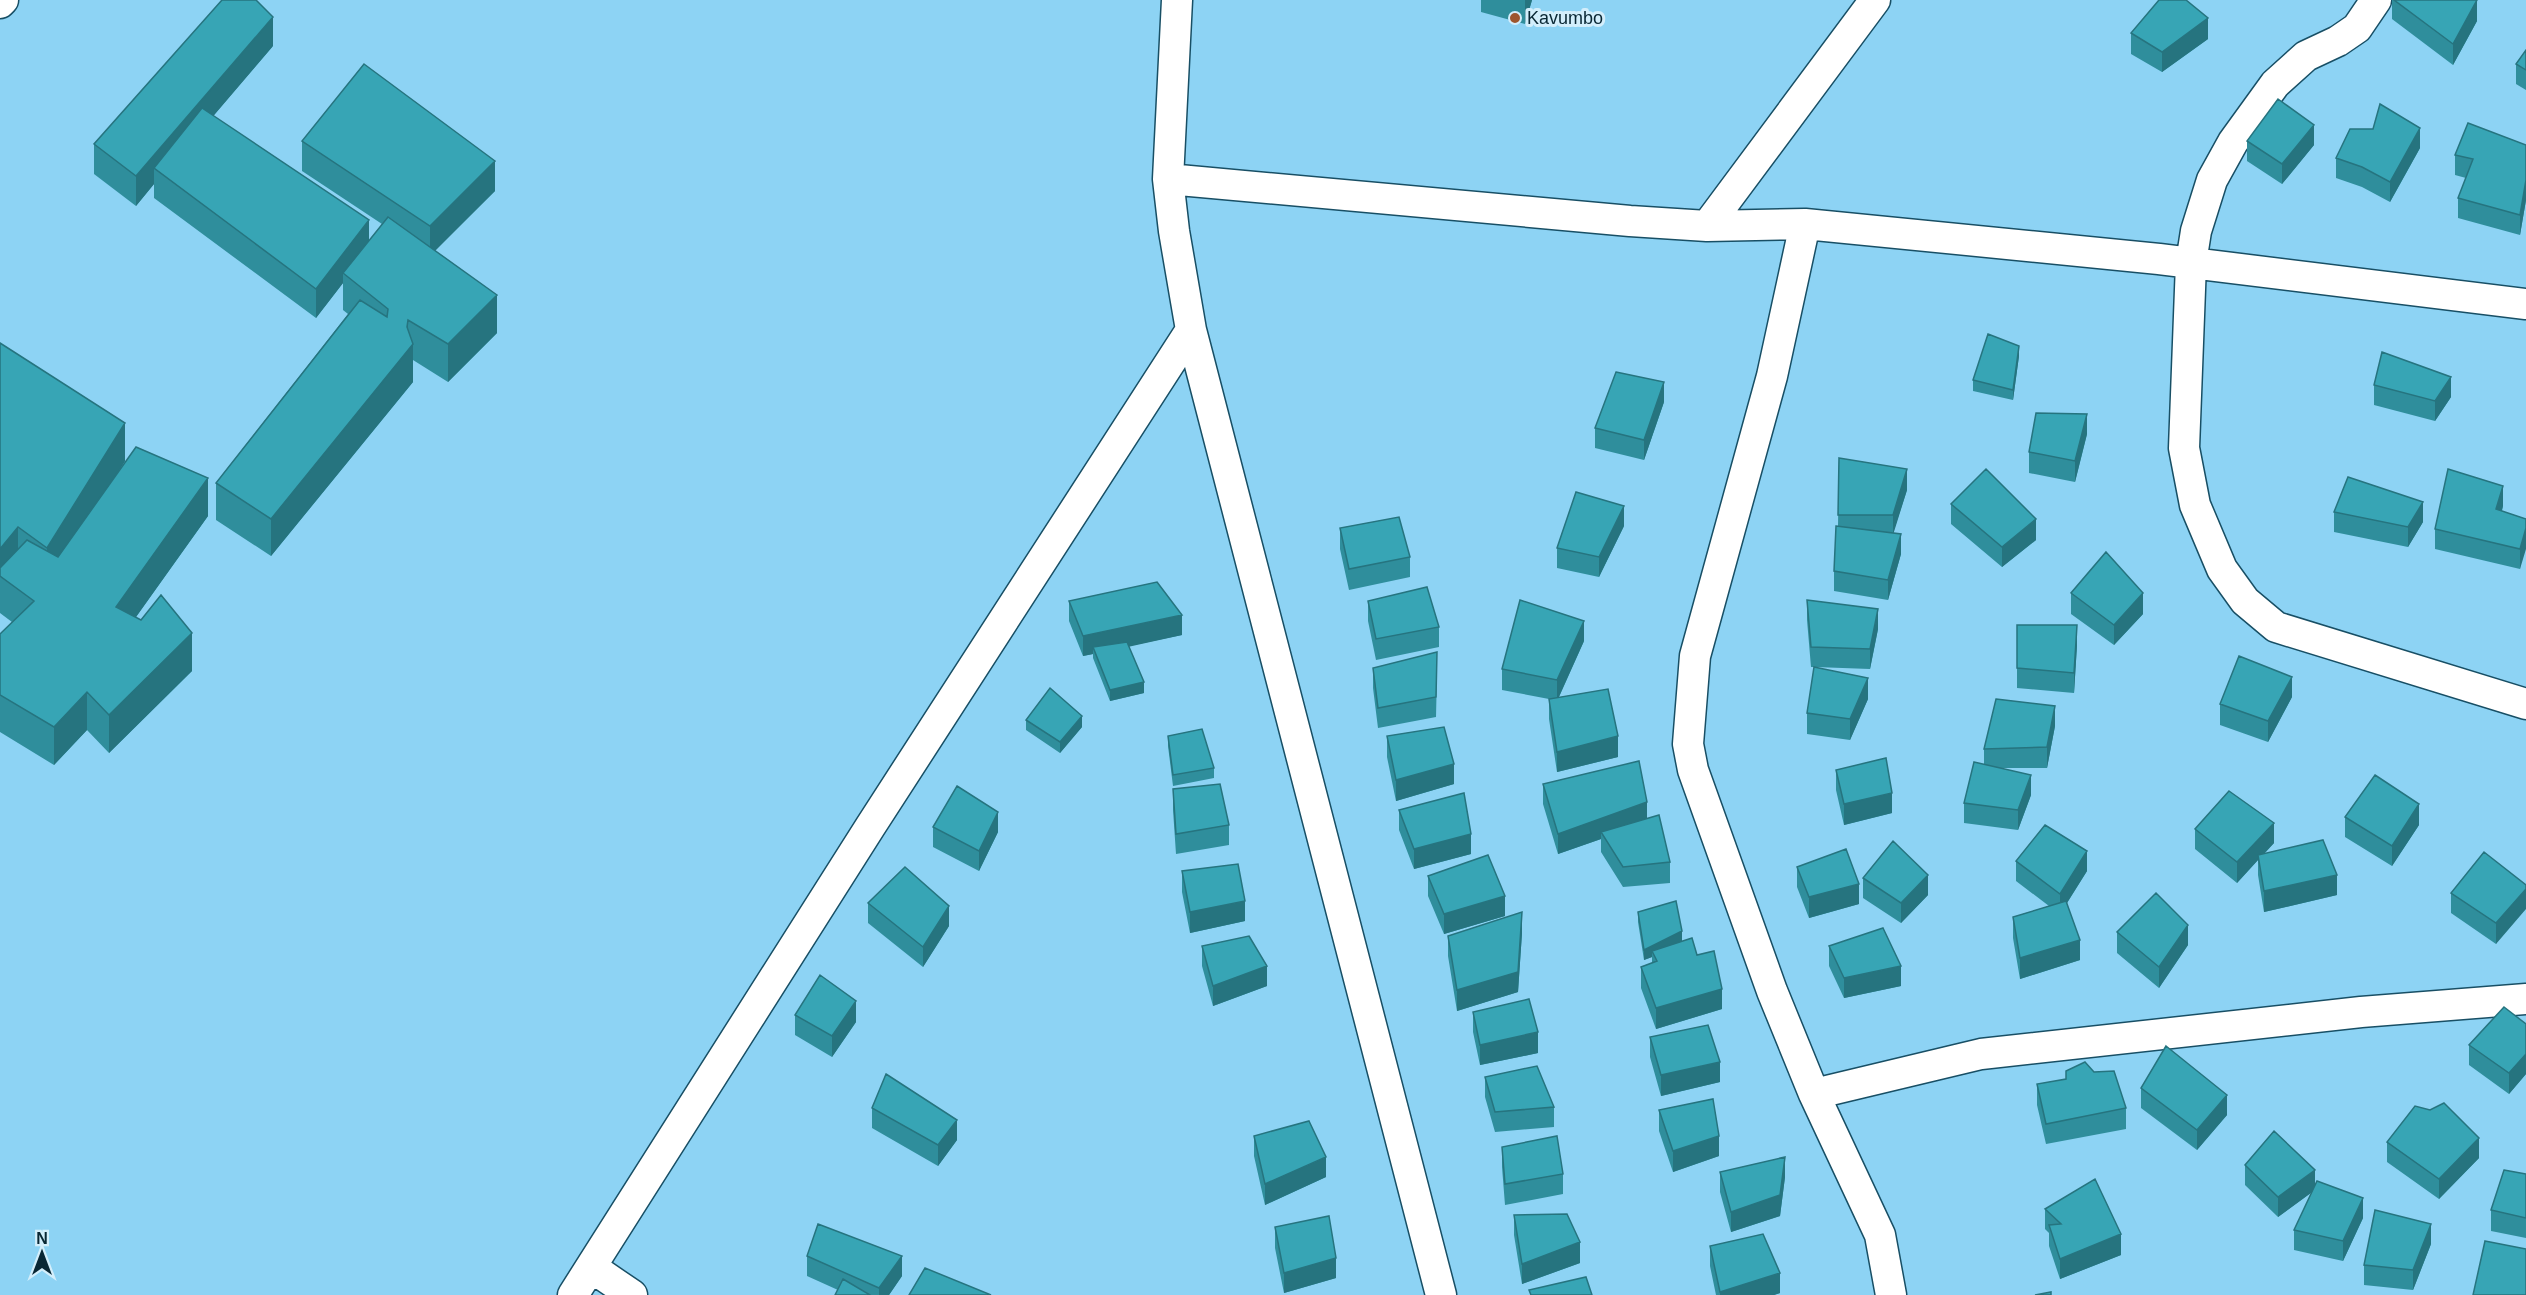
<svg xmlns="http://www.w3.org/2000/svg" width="2526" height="1295" font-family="Helvetica,sans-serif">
<rect width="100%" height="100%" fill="#8dd3f4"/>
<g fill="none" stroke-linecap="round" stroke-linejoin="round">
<g stroke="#184f65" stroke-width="33">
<path id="minor" d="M1177,0L1168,179L1174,231L1191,330L1441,1295
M2376,0L2357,28L2338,41L2306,56L2275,84L2233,142L2212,180L2196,231L2191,263L2184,448L2195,505L2222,569L2245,601L2276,627L2526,704
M0,3L3,0
M1168,179L1630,221L1707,226L1805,224L2159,259L2526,304
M1805,224L1772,376L1695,656L1688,744L1693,770L1772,991L1814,1094L1880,1235L1891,1295
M1707,226L1875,0
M1814,1094L1981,1054L2361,1012L2526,999
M591,1267L632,1295
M573,1295L870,827L1191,330"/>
</g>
<use href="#minor" stroke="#fff" stroke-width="30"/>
</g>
<path fill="#2f8e9c" d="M1481,0H1532L1525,24L1481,12Z
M2392,0H2477V21L2453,65L2392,19Z
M2131,33L2208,39L2162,72L2131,54Z
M273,46L213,116L369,241L382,224L302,171V141L495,191L435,250L497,333L448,382L413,360V382L271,556L216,520V483L348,314L343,310V283L316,318L154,198V184L136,206L94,174V144Z
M2526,50V90L2516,84V64Z
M2247,141L2314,145L2282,184L2247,161Z
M2526,145V200L2520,235L2458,218V198L2466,178L2455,175V155Z
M2420,148L2390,202L2362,187L2336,178V158Z
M0,343L125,461L115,477L208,516L136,617L192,671L109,753L87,730L54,765L0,732V634L12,622L0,613Z
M2019,356L2013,400L1973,391V380Z
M2374,385L2451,397L2435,421L2374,405Z
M1664,402L1644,460L1595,448V428Z
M2087,434L2075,482L2029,473V452Z
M1839,458L1907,490L1893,533L1901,554L1888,600L1834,591V571L1838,527Z
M1951,504L2036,540L2002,567L1951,524Z
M2503,506L2502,511L2526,519L2520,569L2435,549V529Z
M2334,512L2423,522L2408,547L2334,532Z
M1624,526L1599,577L1557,568V548Z
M1340,528L1410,557V577L1349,590L1340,549Z
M2071,593L2143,614L2114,645L2071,614Z
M1807,600L1878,629L1870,669L1815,667L1868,699L1850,740L1807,734V713L1814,667H1811L1807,620Z
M1069,601L1182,635L1129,646L1144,693L1110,701L1093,658V654L1083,656L1069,621Z
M1368,601L1439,627V647L1376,660L1368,621Z
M2017,625L2077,645L2074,693L2017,688Z
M1584,641L1559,697L1618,757L1557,772L1549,719V699L1502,690V669Z
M1373,668L1437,673L1436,717L1378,728L1373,688Z
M2292,697L2268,742L2220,725V704Z
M1026,720L1082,727L1060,753L1026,730Z
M2055,726L2047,768H2003L2031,795L2018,830L1964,823V803L1984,764V749Z
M1168,736L1214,768V778L1173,786L1168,746Z
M1387,736L1454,784L1396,801L1387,757Z
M1836,770L1892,813L1844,825L1836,790Z
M1543,784L1647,819L1670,862V883L1623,887L1601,852V839L1558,854L1543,804Z
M1173,789L1229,825V845L1176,854L1173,810Z
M1399,810L1471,854L1414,869L1399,830Z
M2345,817L2419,825L2392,866L2345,837Z
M933,827L998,832L979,871L933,847Z
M2195,829L2274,843L2264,854L2337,895L2264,912L2258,875V860L2237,883L2195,849Z
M2016,861L2087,871L2067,903L2080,960L2020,979L2013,938V917L2049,906L2016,881Z
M1797,867L1859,904L1809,918L1797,887Z
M1182,871L1245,921L1190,933L1182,892Z
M1428,876L1505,916L1444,934L1428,896Z
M1863,878L1928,895L1901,923L1863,898Z
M2526,885L2496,944L2451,913V893Z
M868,903L949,926L923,967L868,923Z
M1638,912L1682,941L1697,955L1722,1009L1656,1029L1641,988V967L1652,963V957L1644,960L1638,922Z
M2117,932L2188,945L2159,988L2117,953Z
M1522,933L1518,992L1457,1011L1448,956V936Z
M1202,946L1267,986L1213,1006L1202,966Z
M1829,946L1901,986L1844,998L1829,966Z
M1473,1012L1538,1053L1480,1065L1473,1032Z
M795,1015L856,1022L832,1057L795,1035Z
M2526,1024V1074L2509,1094L2469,1065V1045Z
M1650,1037L1720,1082L1661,1096L1650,1057Z
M1485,1077L1554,1107V1127L1495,1132L1485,1097Z
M2037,1084L2126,1108V1129L2046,1144L2037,1105Z
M2141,1088L2227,1115L2197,1150L2141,1108Z
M872,1108L957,1140L938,1166L872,1128Z
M1659,1110L1719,1156L1673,1172L1659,1131Z
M1254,1136L1326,1177L1265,1205L1254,1156Z
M2387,1142L2479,1158L2439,1199L2387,1162Z
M1502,1147L1563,1174V1194L1505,1205L1502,1167Z
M2245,1165L2315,1185L2363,1218L2343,1261L2294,1250V1230L2312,1192L2278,1217L2245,1185Z
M1720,1172L1785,1177L1780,1216L1731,1232L1720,1192Z
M2526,1174V1238L2491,1231V1210Z
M2045,1209L2121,1255L2060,1279L2049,1246V1233L2045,1229Z
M1514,1215L1580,1263L1522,1284L1514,1235Z
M1275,1227L1336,1278L1284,1293L1275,1248Z
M2431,1244L2413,1290L2364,1285V1265Z
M1710,1246L1780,1293L1774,1295H1716L1710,1266Z
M807,1256L902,1276L889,1295H835L838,1290L807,1276Z"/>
<path fill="#26747f" d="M1525,0H1532L1525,24Z
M2477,0V21L2453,65V44Z
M273,17V46L163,175L154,168V184L136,206V176Z
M2208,18V39L2162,72V52Z
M2314,125V145L2282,184V164Z
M2420,128V148L2390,202V182Z
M495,161V191L430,256V226Z
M2526,180V200L2520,235V215Z
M369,220V250L343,273V283L316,318V289Z
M497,295V333L448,382V344Z
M408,320V350L413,344V382L271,556V519L407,327Z
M2019,346V356L2013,400V390Z
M2451,377V397L2435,421V401Z
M1664,382V402L1644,460V440Z
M2087,414V434L2075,482V461Z
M125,423V461L47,586V548Z
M1907,469V490L1893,535V515Z
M208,478V516L116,645V607Z
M2503,486V506L2496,529V509Z
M2423,502V522L2408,547V527Z
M1624,506V526L1599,577V557Z
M2036,519V540L2002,567V547Z
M18,527V564L0,576V549Z
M2526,528V549L2520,569V549Z
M1901,534V554L1888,600V580Z
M2143,593V614L2114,645V625Z
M1878,609V629L1870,669V649Z
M1182,615V635L1096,654L1093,647V654L1083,656V636Z
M1584,621V641L1557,701V680Z
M2077,625V645L2074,693V673Z
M192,633V671L109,753V715Z
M2292,677V697L2268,742V721Z
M1868,678V699L1850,740V719Z
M1144,682V693L1110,701V690Z
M87,692V730L54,765V727Z
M2055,706V726L2047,768V747Z
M1082,716V727L1060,753V742Z
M1618,736V757L1557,772V752Z
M1454,764V784L1396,801V780Z
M2031,775V795L2018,830V810Z
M1892,793V813L1844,825V804Z
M1647,802V822L1601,832V839L1558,854V834Z
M2419,804V825L2392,866V846Z
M998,812V832L979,871V851Z
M2274,823V843L2259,859L2258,855V860L2237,883V862Z
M1471,834V854L1414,869V849Z
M2087,851V871L2060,914V894Z
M1928,875V895L1901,923V903Z
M2337,875V895L2264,912V891Z
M1859,884V904L1809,918V897Z
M2526,889V909L2496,944V923Z
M1505,896V916L1444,934V914Z
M1245,901V921L1190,933V912Z
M949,906V926L923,967V947Z
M1522,912V933L1518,992L1457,1011V990Z
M2188,925V945L2159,988V967Z
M1682,931V942L1652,951V957L1644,960V950Z
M2080,940V960L2020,979V958Z
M1267,966V986L1213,1006V986Z
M1901,966V986L1844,998V978Z
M1722,989V1009L1656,1029V1008Z
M856,1001V1022L832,1057V1036Z
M1538,1032V1053L1480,1065V1045Z
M2526,1054V1074L2509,1094V1073Z
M1720,1062V1082L1661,1096V1075Z
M2227,1095V1115L2197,1150V1130Z
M957,1120V1140L938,1166V1145Z
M1719,1136V1156L1673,1172V1151Z
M2479,1138V1158L2439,1199V1179Z
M1326,1157V1177L1265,1205V1184Z
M1785,1157V1177L1780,1216L1731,1232V1212Z
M2315,1170V1190L2278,1217V1197Z
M2363,1198V1218L2343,1261V1241Z
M2431,1224V1244L2413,1290V1270Z
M2121,1234V1255L2060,1279V1259Z
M1580,1242V1263L1522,1284V1264Z
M902,1256V1276L889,1295H879V1288Z
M1336,1258V1278L1284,1293V1273Z
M1780,1273V1293L1774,1295H1720V1292Z"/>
<path fill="#37a5b5" stroke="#26747f" stroke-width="1.5" d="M222,0H256L273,17L136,176L94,144Z
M2159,0H2186L2208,18L2162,52L2131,33Z
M2394,0H2477L2453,44Z
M2526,50V70L2516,64Z
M364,64L495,161L430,226L302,141Z
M2278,99L2314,125L2282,164L2247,141Z
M2380,104L2420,128L2390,182L2362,167L2336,158L2350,129H2373Z
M202,108L369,220L316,289L154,168Z
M2468,123L2526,145V180L2520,215L2458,198L2473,159L2455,155Z
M388,217L497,295L448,344L408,320L407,327L413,344L271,519L216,483L360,300L387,317L388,309L343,273Z
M1988,334L2019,346L2013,390L1973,380Z
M0,343L125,423L47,548L18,527L0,549Z
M2382,352L2451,377L2435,401L2374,385Z
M1616,372L1664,382L1644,440L1595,428Z
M2036,413L2087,414L2075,461L2029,452Z
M136,447L208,478L116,607L141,620L161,595L192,633L109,715L87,692L54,727L0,695V634L34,601L0,576V568L27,540L58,557Z
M1839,458L1907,469L1893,515H1838Z
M1986,469L2036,519L2002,547L1951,504Z
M2448,469L2503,486L2496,509L2526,519V528L2520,549L2435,529Z
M2348,477L2423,502L2408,527L2334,512Z
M1576,492L1624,506L1599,557L1557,548Z
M1399,517L1410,557L1349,569L1340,528Z
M1836,526L1901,534L1888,580L1834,571Z
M2106,552L2143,593L2114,625L2071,593Z
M1157,582L1182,615L1083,636L1069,601Z
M1427,587L1439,627L1376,639L1368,601Z
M1520,600L1584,621L1557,680L1502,669Z
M1807,600L1878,609L1870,649L1811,647Z
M2017,625H2077L2074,673L2017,668Z
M1127,642L1144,682L1110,690L1093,647Z
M1437,652L1436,697L1378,708L1373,668Z
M2239,656L2292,677L2268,721L2220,704Z
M1814,667L1868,678L1850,719L1807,713Z
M1050,688L1082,716L1060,742L1026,720Z
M1608,689L1618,736L1557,752L1549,699Z
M1996,699L2055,706L2047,747L1984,749Z
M1444,727L1454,764L1396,780L1387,736Z
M1202,729L1214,768L1173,775L1168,736Z
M1886,758L1892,793L1844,804L1836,770Z
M1639,761L1647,802L1558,834L1543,784Z
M1974,762L2031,775L2018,810L1964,803Z
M2375,775L2419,804L2392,846L2345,817Z
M1220,784L1229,825L1176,834L1173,789Z
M957,786L998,812L979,851L933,827Z
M2229,791L2274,823L2237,862L2195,829Z
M1464,793L1471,834L1414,849L1399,810Z
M1659,815L1670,862L1623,867L1601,832Z
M2045,825L2087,851L2060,894L2016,861Z
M2323,840L2337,875L2264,891L2258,855Z
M1893,841L1928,875L1901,903L1863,878Z
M1846,849L1859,884L1809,897L1797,867Z
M2484,852L2526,885V889L2496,923L2451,893Z
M1488,855L1505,896L1444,914L1428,876Z
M1238,864L1245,901L1190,912L1182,871Z
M905,867L949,906L923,947L868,903Z
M2156,893L2188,925L2159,967L2117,932Z
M1676,901L1682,931L1644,950L1638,912Z
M2066,901L2080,940L2020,958L2013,917Z
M1522,912L1518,972L1457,990L1448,936Z
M1883,928L1901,966L1844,978L1829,946Z
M1249,936L1267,966L1213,986L1202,946Z
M1692,938L1697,955L1714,951L1722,989L1656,1008L1641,967L1657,961L1652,951Z
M820,975L856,1001L832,1036L795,1015Z
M1529,999L1538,1032L1480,1045L1473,1012Z
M2504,1007L2526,1024V1054L2509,1073L2469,1045Z
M1708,1025L1720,1062L1661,1075L1650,1037Z
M2166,1046L2227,1095L2197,1130L2141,1088Z
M2085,1062L2094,1072L2114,1071L2126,1108L2046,1124L2037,1084L2066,1079V1071Z
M1537,1066L1554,1107L1495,1112L1485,1077Z
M886,1074L957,1120L938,1145L872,1108Z
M1713,1099L1719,1136L1673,1151L1659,1110Z
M2444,1103L2479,1138L2439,1179L2387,1142L2415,1106L2430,1110Z
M1309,1121L1326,1157L1265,1184L1254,1136Z
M2274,1131L2315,1170L2278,1197L2245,1165Z
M1557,1136L1563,1174L1505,1184L1502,1147Z
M1785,1157L1780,1195L1731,1212L1720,1172Z
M2504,1170L2526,1174V1218L2491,1210Z
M2095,1179L2121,1234L2060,1259L2049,1225L2061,1224L2045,1209Z
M2317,1181L2363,1198L2343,1241L2294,1230Z
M2375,1210L2431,1224L2413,1270L2364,1265Z
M1567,1214L1580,1242L1522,1264L1514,1215Z
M1329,1216L1336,1258L1284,1273L1275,1227Z
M818,1224L902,1256L879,1288L807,1256Z
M1763,1234L1780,1273L1720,1292L1710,1246Z
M2485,1241L2526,1249V1295H2473Z
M925,1268L991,1295H909Z
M1586,1277L1592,1295H1531L1529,1290Z
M843,1279L870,1295H835Z
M2051,1292V1295H2035Z"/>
<circle fill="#9d562e" stroke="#d3eefb" stroke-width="2" cx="1515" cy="18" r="6"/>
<g text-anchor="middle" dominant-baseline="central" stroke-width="6" stroke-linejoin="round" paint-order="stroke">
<g font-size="18" fill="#092734" stroke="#d3eefb" text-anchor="start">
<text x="1527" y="18">Kavumbo</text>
</g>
</g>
<g transform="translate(42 1253)" stroke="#d3eefb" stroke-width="4.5" paint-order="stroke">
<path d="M0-4.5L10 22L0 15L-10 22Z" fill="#092734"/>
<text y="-9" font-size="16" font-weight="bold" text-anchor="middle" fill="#092734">N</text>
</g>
</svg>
